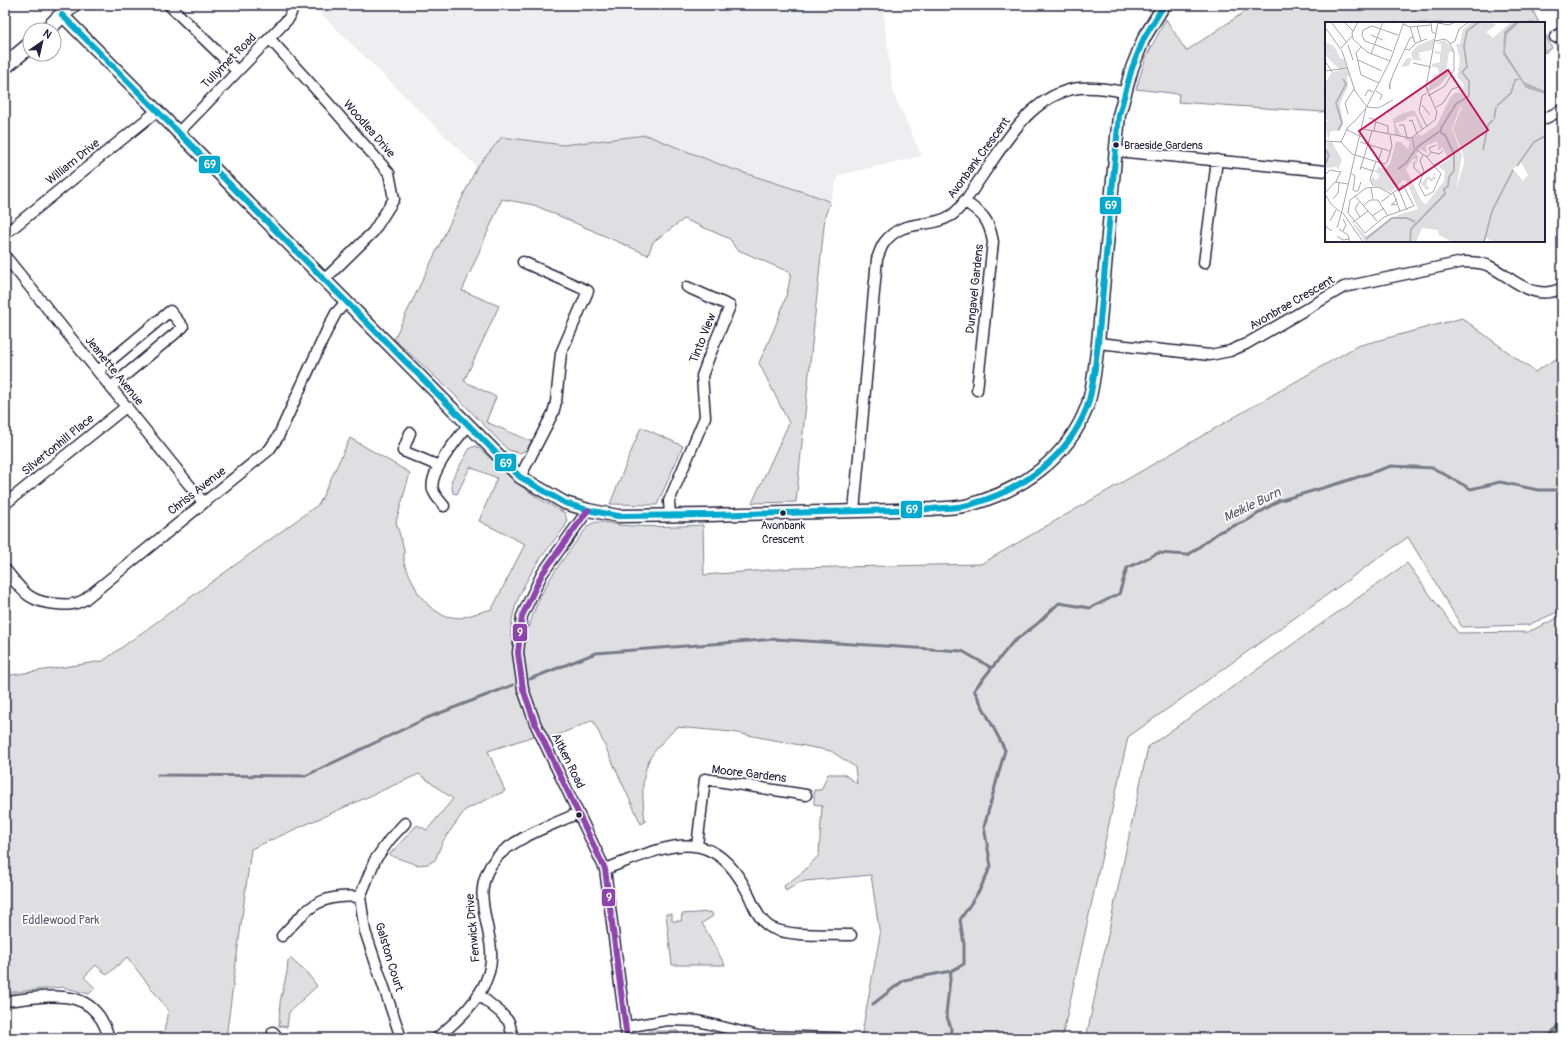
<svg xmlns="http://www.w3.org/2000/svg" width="1567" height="1043" font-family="Pangolin,sans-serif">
<rect width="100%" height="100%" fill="#fff"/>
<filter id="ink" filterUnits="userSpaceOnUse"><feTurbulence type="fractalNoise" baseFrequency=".025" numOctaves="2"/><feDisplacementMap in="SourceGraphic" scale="8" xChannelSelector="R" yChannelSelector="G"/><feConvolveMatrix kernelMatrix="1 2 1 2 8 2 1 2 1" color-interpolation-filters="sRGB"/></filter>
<g filter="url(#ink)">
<path fill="#eeeef1" d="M313,5H883L893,93L922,156L839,175L830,202L816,196L730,168L646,135L563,145L502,137L477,167L314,7Z"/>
<path fill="#dfdfe2" stroke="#80808e" d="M1255,5H1530L1539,23H1326V111L1322,112L1178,102L1179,94L1136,89L1146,57L1166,19L1186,51Z
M1544,32L1552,48L1544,53Z
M646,135L729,168L816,196L830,202L825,216L796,502L752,503L789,423L759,363C772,333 786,306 791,273L736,249L730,239L684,219L653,242L648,255L534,205L502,199L462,291L466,292L499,306L464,381L496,397L486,422L531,441L527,450L519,453L508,450L457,397L394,339L477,167L502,137L563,145Z
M1462,318L1535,372L1562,355V610L1528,625L1462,627L1408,537L1128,737L1062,1038H861L880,935L871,875L805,881L798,883L786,891L784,886L803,872L819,855L822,806L814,804V790H821L828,774H844L857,784L855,767L831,751L732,732L677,727C669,735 653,751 649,760C640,779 643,802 645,822L641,824L593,720L544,741L540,734L488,751L505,791L465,810L443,841L435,860L428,864L417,865L389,855L417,825L427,830L453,799L419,774L251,849L226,1038H163L168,1010L127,957L107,975L96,965L84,977L95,988L89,994L63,987L5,993V676L103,661L319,504L350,438L410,473L396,522L404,549V563L418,593L430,607L444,616L460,618L492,609L525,544L479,521L497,478L470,467L457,494L453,493L451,481L470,448L476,446L479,448L518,484L543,501L565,513L567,521L565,527C541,556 509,597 511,637L529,628C538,589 564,558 588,526C598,518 608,524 620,525C647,528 676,526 703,525L704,575L794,568L981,564L1357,346Z
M641,427L683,446L657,505L610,504Z
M1407,563L1458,633L1528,632L1562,616V1038H1086L1148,747Z
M711,912L713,916L702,923L725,965H672L666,914H672V921H681L682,914Z
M291,959L308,974L317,986L289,1012L287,1027L279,1026L280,1002L287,972L288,960Z
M649,1031H678V1038H644Z"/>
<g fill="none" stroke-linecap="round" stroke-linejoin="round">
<path stroke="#7a7a88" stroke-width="3" d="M530,679L596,653L775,639L962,651L992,668
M158,775L305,776L427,718L513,685
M873,1004L904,980L951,971
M950,1038L951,1028L946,1014L951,971L964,964V944L960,920L979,891L991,866L984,827L1005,750L974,690L1012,643L1037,624L1059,603L1090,608L1119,594L1127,568L1158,553L1188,555L1219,532L1248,520L1278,501L1340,483L1391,466L1433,468L1471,489L1500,482L1538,490H1562
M1548,1038L1562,1020"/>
<g stroke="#22223b" stroke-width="13">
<path id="minor" d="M169,5L237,71
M1555,37L1562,32
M270,39L329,104L389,173L394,199L373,232L324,280
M1544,119L1562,110
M178,133L289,18L292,10L291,5
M1116,151L1326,171
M964,201C983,214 989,219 993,242L977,390
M5,234L157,111
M5,256L203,502
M1204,263L1217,160
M1098,343L1210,355L1230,351L1246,344L1344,287L1463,262C1471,262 1479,262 1487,265C1513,277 1532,303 1562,288
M98,371L170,311L183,327L111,387
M410,433L403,451L439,466
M520,477L553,413L556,402L561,353L588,291L523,262
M5,504L127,406
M444,506C441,502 435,496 433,490C428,472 458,439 468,425
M588,510L542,574L533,593L522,616L518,653L523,689L535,723L605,869L627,1038
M854,511L877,259C879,254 881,247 884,243C903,217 928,230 952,215C963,207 972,190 980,179C1005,143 1031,94 1079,88C1094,87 1109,89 1124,92
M670,515L669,501L705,417L702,376L709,357L730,306L687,287
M5,569C22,590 27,602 57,604C68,605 74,605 84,600L269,450L278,437L328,328L336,313L346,302
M697,846L705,779L806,795
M605,869C664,848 710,820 747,891C753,904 759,922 772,928C790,937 830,934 851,935
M282,936C308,908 319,893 360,897
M479,995L500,1012L509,1022L513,1038
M5,1001C48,997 94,983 109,1038
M625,1027L668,1020L698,1021L758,1036L839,1038
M273,1032L278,1038
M401,1038L365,931L360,897L375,860L390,839L405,823
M437,1038C458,1020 481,1000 489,972C500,933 464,896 496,858C515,837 553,825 578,813"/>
</g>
<g stroke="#22223b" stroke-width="15">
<path id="tertiary" d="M62,15L520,477L565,503L588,510L618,516L708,515L932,509C944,508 958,508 969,505C1022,490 1067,459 1087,407C1094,387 1095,364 1098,343L1119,115L1132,68L1144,38L1164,5"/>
</g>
<g stroke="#22223b" stroke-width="18">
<path id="primary" d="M47,30L72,5
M5,66L30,45"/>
</g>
<use href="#minor" stroke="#fff" stroke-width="10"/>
<use href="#tertiary" stroke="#fff" stroke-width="12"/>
<use href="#primary" stroke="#fff" stroke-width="15"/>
<g stroke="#fff" stroke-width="9">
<path id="bus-1" d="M62,15L520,477L565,503L588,510L618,516L708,515L932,509C944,508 958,508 969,505C1022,490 1067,459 1087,407C1094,387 1095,364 1098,343L1119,115L1132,68L1144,38L1164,5"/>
</g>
<g stroke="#fff" stroke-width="9">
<path id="bus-2" d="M588,510L542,574L533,593L522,616L518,653L523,689L535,723L605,869L627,1038"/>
</g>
<use href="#bus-1" stroke="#00a9ce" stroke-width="6"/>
<use href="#bus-2" stroke="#8e44ad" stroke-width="6"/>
</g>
</g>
<g fill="#22223b" stroke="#fff" stroke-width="1.5">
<circle cx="1116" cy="145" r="3.5"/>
<circle cx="783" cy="513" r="3.5"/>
<circle cx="579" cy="815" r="3.5"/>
</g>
<g text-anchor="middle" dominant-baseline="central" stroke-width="3.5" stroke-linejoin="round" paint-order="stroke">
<g font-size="11" fill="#22223b" stroke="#fff" text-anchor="start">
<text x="1124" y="145">Braeside Gardens</text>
<text x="783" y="525" text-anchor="middle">Avonbank<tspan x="783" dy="14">Crescent</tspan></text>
</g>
<g font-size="12" fill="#22223b" stroke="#fff">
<text transform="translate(229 61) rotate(-45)">Tullymet Road</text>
<text transform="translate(369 129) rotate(49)">Woodlea Drive</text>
<text transform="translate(979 158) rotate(-54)">Avonbank Crescent</text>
<text transform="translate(73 162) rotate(-39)">William Drive</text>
<text transform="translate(975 289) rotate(-84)">Dungavel Gardens</text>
<text transform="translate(1292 303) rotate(-30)">Avonbrae Crescent</text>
<text transform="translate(703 338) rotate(-68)">Tinto View</text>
<text transform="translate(114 371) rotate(51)">Jeanette Avenue</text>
<text transform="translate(58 445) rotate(-39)">Silvertonhill Place</text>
<text transform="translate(197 491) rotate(-38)">Chriss Avenue</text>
<text transform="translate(568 761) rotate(64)">Aitken Road</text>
<text transform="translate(749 774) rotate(7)">Moore Gardens</text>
<text transform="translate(473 928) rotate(-95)">Fenwick Drive</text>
<text transform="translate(389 957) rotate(73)">Galston Court</text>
</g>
<g font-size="12" fill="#5b5b6d" stroke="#fff">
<text x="61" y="920">Eddlewood Park</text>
</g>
<g font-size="13" font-style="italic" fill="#5c5c6f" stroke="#fff">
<text transform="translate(1252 505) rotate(-26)">Meikle Burn</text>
</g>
</g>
<g transform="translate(1325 22)">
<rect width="220" height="220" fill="#fff"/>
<path d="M147,0H166L171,3L161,10L168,16L186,0H220V220H168L162,216L159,220H127L114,213L113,208L97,206L91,220H40L25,197L41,214L68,195L93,187L82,160L78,158L66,170L49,164L46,157L48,154L51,158L55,154L50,149L47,152L48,148H52L53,145L60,147L65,142L71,120H76L83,127L85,120L78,116H86L88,125V115L94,112L96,114L112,103L125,76L130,71H136L139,63L132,55L135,37L131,22H135L138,7ZM135,85L140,88L136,87L128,107L138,132L139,141L131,168L137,133L127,107ZM112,119L113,129L117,125L124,137L114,144L111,142L120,150L119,159L101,182L97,180L81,147L88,137H91L89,142L92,141L93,134L91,133L95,127L102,131L101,124ZM196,140L203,153L198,159L188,147ZM110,16L107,28L92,31L95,32L94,36L99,37L94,38L106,41L86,37L84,44L76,45L82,36H88L86,31L92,24ZM120,18L129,30H124L121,49L124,52L114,64L102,70L101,65L104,66L109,53L114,51L113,46L107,45V42L115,40V32L109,31V29L116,30V22L110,21ZM0,20L9,24L15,36L19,37L22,46L15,48L0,33ZM22,47L25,52L28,67L25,54H22L23,64L15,82L18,102L15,109H6L3,118L0,100L3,99L0,96V61L7,50ZM89,88L99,107L96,108L90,94L82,95L81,98L70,101L75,112L81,113H70L68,97L76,92ZM2,120H7L17,138L13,148L12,145L0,146ZM110,150L111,157L106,160L103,157L101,162L105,167L101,168L95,159L98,160L102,154L107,156Z" fill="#dfdfe2" fill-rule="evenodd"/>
<path d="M195,0L182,12L180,30L199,60L220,69V72L201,66L178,32L179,10L189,1Z" fill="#b4b4bc"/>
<path fill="none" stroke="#b4b4bc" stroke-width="2" d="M172,84L186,71L190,58L194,57M169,97L171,85M13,108L17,101L11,81L21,62L18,57M91,126L115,109M0,127L4,133L0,143M158,128L163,103L168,98M192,144L209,120L220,114M73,147L81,141L90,128M41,217L67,196H82L90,200M85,220L86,207L120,172L119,167L123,164L124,155L129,149V132L120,113L116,111V106L131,82L144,74V59L137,50L142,45L139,24L142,9L154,0M159,220L167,189L188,148"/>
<path fill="none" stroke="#a7a7b1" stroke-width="1" d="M6,0L22,21M19,0L28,9M33,0L27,11L28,17L42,30L65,39M106,0L107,10L111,12M113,1L124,3L130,0M78,2L85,5L90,21M92,4L96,19M0,5L17,29L30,69L42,85M85,5L106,3M46,13L58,18M125,22L130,19L134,7L144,0M23,23L28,38M36,25L31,31L36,53L54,61M16,26L27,14M80,27L84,28L91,21L102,17M67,29L40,19L37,14L38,8L47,4L73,13M46,32L58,0M33,38L57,49M0,39L7,50M88,41L106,45M0,49L23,46M65,61V67L64,64L69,50L85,16L88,15M51,69L57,73L55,78M102,71L97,74L94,89L102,105M40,74L43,68L48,70M103,74L120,64L129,48V30L124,20L120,17L110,19M97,83L105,93M42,85L53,86L68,78M110,86L118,81L127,67L134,65L127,55M23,92L20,81L29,67M44,96L51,98L49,109M30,99L40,87M84,99L87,98L92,112M51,100L63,104V112M74,103H79L82,116M21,107L36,115M38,107L86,116L110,98L112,90L101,65L113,0M87,115L89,126L102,135L116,152L108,170L100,174L94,163L99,149L95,139L98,133M0,119L16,120M16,120L27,132L59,142L62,140L67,124L65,113M16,120L23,105L30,99M35,120L65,129M106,130L104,126L111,123M102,135L106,130L114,132L118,129M53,140L57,127M89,140V146L97,153M109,143L122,136M36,145L48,149M35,148L47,109M26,151L30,154L28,169M0,153L5,148L15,150M11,160L16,149M48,164L45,157L51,139M46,165L48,177M73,166L82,188M29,169H33L36,160M68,170L75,189M0,171L10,160L23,162M0,172L6,182L15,190M30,174L52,199M8,177L13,171L14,161M72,177L66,183L73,182M34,180L30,187L35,195M56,180L78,163L89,184L59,195L40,211L23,191L25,178L41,166L53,165L66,172M38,184L45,178H53L62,193M17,189L41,86L65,39L79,0M18,191L38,220M47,194L59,186M18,197L21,203L18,209M0,199L1,205L7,209M5,199L11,188M28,200L43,189M12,206L17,189L16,192M14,207L23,213L25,220M12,214L18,218L24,217"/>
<path fill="#c2185b" fill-opacity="0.15" stroke="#c2185b" stroke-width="2" d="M123,48L163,108L74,168L34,109Z"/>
<rect width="220" height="220" fill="none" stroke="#22223b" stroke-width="2"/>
</g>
<g stroke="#fff" stroke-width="1.5">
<rect x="198" y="155" width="23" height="19" rx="4" fill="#00a9ce"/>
<rect x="1099" y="196" width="23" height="19" rx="4" fill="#00a9ce"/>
<rect x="494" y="453" width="23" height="19" rx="4" fill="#00a9ce"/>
<rect x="900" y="500" width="23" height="19" rx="4" fill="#00a9ce"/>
<rect x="512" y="623" width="16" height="19" rx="4" fill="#8e44ad"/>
<rect x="601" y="888" width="15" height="19" rx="4" fill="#8e44ad"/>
</g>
<g font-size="11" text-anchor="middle" font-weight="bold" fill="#fff">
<text x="210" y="168">69</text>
<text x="1111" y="209">69</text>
<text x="506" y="467">69</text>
<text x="912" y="513">69</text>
<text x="520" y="636">9</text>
<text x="609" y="901">9</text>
</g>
<rect width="1567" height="1043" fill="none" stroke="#fff" stroke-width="20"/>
<rect x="10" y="10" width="1547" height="1023" fill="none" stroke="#22223b" stroke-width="1.5" filter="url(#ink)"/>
<g transform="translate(42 42) rotate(34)"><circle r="19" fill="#ffffff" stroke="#a7a7b1"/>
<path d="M0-3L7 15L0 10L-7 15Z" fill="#22223b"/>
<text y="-6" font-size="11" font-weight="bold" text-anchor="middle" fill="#22223b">N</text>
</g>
</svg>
